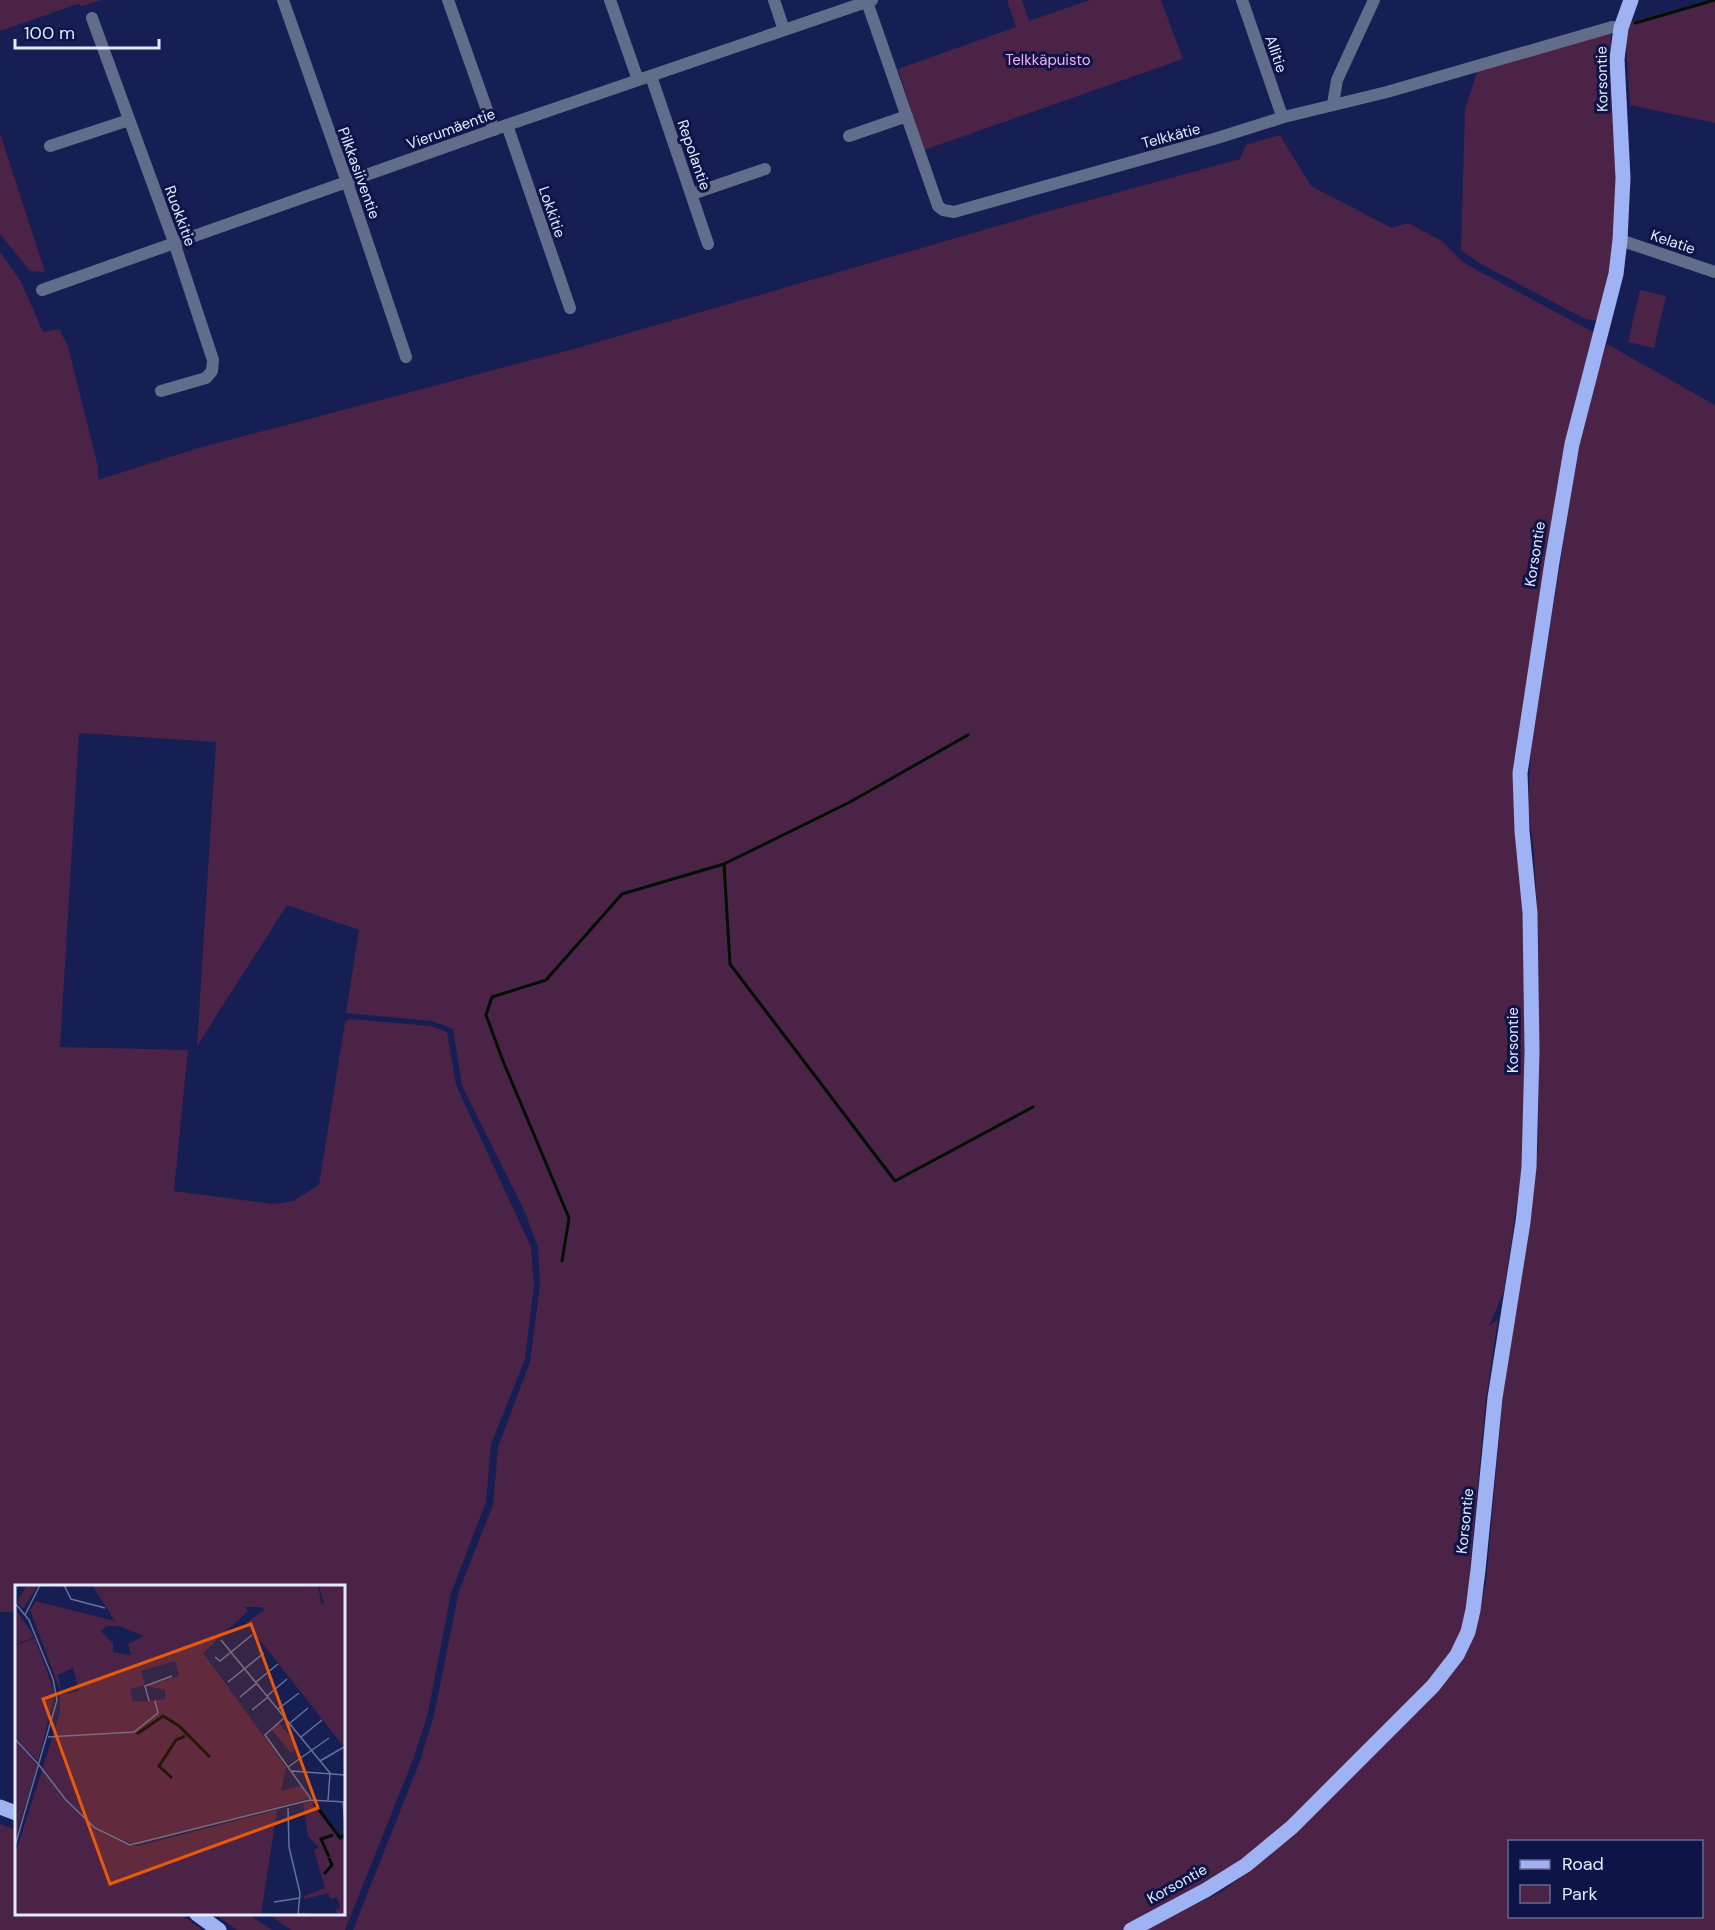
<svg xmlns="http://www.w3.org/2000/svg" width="1715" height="1930" font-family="'DM Sans',sans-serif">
<rect width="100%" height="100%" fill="#161e53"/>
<path fill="#4b2346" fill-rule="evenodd" d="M0,0H102L82,6L78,4L0,31Z
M1007,0H1022L1029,21L1090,0H1161L1183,59L924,150L898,69L1016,27Z
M1711,0H1715V123L1630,105L1626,42L1630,22Z
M1604,33L1611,34C1606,103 1621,172 1615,241C1613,268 1604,296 1596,321L1583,318L1479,263L1461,250L1465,109L1477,72Z
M0,133L45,272L30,271L0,234Z
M1280,135L1311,186L1392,228L1408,223L1442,241L1464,263L1595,333L1589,347L1571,423L1540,608L1519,857L1526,982L1522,1168L1504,1291L1489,1326L1498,1319L1486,1399L1470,1568L1469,1605L1457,1646L1437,1674L1291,1821L1245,1859L1203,1886L1123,1930H353L420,1761L434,1715L459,1591L493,1505L498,1447L530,1362L540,1285L538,1247L524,1210L462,1086L453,1029L432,1021L346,1013L359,930L287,905L197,1046L216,742L79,733L60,1047L188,1050L174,1191L274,1204L293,1201L319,1185L345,1022L350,1019L431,1026L447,1032L456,1085L531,1247L534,1285L525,1359L491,1444L486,1502L451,1593L428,1713L414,1757L345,1930H291L268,1914H344V1586H16V1612H0V252L20,280L43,332L59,329L68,346L98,467V480L195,449L577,348L1035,215L1240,159L1246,145Z
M1640,290L1666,296L1654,348L1628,342Z
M1607,344L1715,405V1930H1143L1223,1891L1269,1856L1460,1662L1473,1636L1486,1583L1502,1405L1538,1149L1539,1041L1538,927L1534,854L1528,805L1531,749L1578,450L1591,392ZM1510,1842H1702V1916H1510Z
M0,1824L16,1830V1914H180L203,1930H0Z
M215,1914H248L272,1930H237Z"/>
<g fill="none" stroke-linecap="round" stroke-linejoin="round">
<path stroke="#001003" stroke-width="3" d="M1635,23L1715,0
M724,864L730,964L895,1181L1033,1107
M562,1261L569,1218L503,1061L486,1015L492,997L546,980L622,894L724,864L850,802L968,735"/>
<path stroke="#626c8b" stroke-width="12" d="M283,0L347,182L406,357
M448,0L494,130
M610,0L638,80
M774,0L784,30
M1242,0L1281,113L1284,117
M867,2L938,206L943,210L954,212L1214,139L1284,117L1387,92L1612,27L1621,28
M92,18L174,242L213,360L212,371L206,378L161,391
M651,76L708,244
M1333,104L1337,80L1374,0
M507,125L570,308
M849,136L907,116
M50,146L129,120
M692,194L765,169
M1620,240L1715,272
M42,290L507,125L872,0"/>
<path stroke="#9fb2f3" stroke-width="15" d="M0,1807L16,1813
M197,1914L219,1930
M1131,1930L1206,1890L1246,1865L1292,1827L1433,1686L1457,1655L1468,1632L1473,1610L1478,1570L1495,1398L1523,1222L1529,1167L1532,1051L1530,913L1522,831L1520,773L1552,562L1572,444L1616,274L1620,240L1623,178L1617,59L1621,28L1631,0"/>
</g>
<g text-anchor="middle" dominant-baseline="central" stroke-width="6" stroke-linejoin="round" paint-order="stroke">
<g font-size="15" fill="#e4eaff" stroke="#0e1447">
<text transform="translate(1276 54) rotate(71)">Allitie</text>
<text transform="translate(1602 79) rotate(-91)">Korsontie</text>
<text transform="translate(451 129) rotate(-20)">Vierumäentie</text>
<text transform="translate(1171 136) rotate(-15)">Telkkätie</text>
<text transform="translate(694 155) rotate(71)">Repolantie</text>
<text transform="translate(359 173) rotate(70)">Pilkkasiiventie</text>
<text transform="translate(552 212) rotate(71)">Lokkitie</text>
<text transform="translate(180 216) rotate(70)">Ruokkitie</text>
<text transform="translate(1673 242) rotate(19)">Kelatie</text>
<text transform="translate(1535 554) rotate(-81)">Korsontie</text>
<text transform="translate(1513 1040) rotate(-90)">Korsontie</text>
<text transform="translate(1465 1521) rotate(-84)">Korsontie</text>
<text transform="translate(1177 1884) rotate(-29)">Korsontie</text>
</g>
<g font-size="15" fill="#f7afed" stroke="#0e1447">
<text x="1048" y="60">Telkkäpuisto</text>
</g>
</g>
<g transform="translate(15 1585)">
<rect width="330" height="330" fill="#161e53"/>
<path d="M12,0H23L8,24L2,17ZM77,0H303L306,17L309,20L304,0H330V163L231,38L249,25L247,22H230L233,26L188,68L271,182L266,206L286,201L295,213L121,260L80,244L118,261H124L262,225L246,330H0V270L45,128V105L15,25L21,16L100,36ZM92,41H104L128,51L113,59L116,70L98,67V58L86,46ZM160,76L164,91L131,101L150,105V114L118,117L115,104L130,100L126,86ZM58,83L64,106L47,110L43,90ZM0,23L19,52L0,60ZM20,53L40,109L23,176L0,153V61ZM264,138L273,149L280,146L274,151L283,162L276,168L256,144ZM0,155L22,180L0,255L1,234ZM297,215L330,258V330L319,327L325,322L322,312L315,314L314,308L289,314V311L310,303L299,265L304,263L293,251L288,218Z" fill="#4b2346" fill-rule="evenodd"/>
<path fill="none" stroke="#001003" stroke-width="3" d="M122,149L148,131L164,141L195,172M157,193L144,181L161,155L170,151M299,218L325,253L330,250M314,272L306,254L318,250M309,289L317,280L314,273"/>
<path fill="none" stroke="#687098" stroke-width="1.5" d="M49,0L56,14L90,23M0,18L14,35L38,94L42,115L0,261M10,30L25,0M206,55L315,188L313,216M200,72L205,76L237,50M213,97L249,68M241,97L263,79M252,111L272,94M225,112L242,98M134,116L130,101L157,91M263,124L284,108M237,125L253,112M270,132L250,150L296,214M275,138L293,123M33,152L119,147L143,128L140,116M286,152L307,135M0,154L24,180M305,176L329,162M24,180L51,215L80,243L115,260L295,215L330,217M273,182L314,153M277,186L330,190M328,217L330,242M273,223L274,262L285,308L283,330M259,317L285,313M283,329L302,330"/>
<path fill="#e8590c" fill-opacity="0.15" stroke="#e8590c" stroke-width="3" d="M236,39L303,223L95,299L28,114Z"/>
<rect width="330" height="330" fill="none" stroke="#e4eaff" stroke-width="3"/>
</g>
<rect x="1508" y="1840" width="195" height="78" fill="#0e1447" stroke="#646a91" stroke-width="1.5"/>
<rect x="1520" y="1860" width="30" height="9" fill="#9fb2f3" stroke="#646a91" stroke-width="1.5"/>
<text x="1562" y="1870" font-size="18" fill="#e4eaff">Road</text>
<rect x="1520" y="1885" width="30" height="18" fill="#4b2346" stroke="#646a91" stroke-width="1.5"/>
<text x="1562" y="1900" font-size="18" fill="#e4eaff">Park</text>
<path d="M15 39v9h144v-9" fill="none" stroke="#e4eaff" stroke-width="3"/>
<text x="24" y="39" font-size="18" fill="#e4eaff" stroke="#0e1447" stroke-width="4.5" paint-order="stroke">100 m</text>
</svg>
